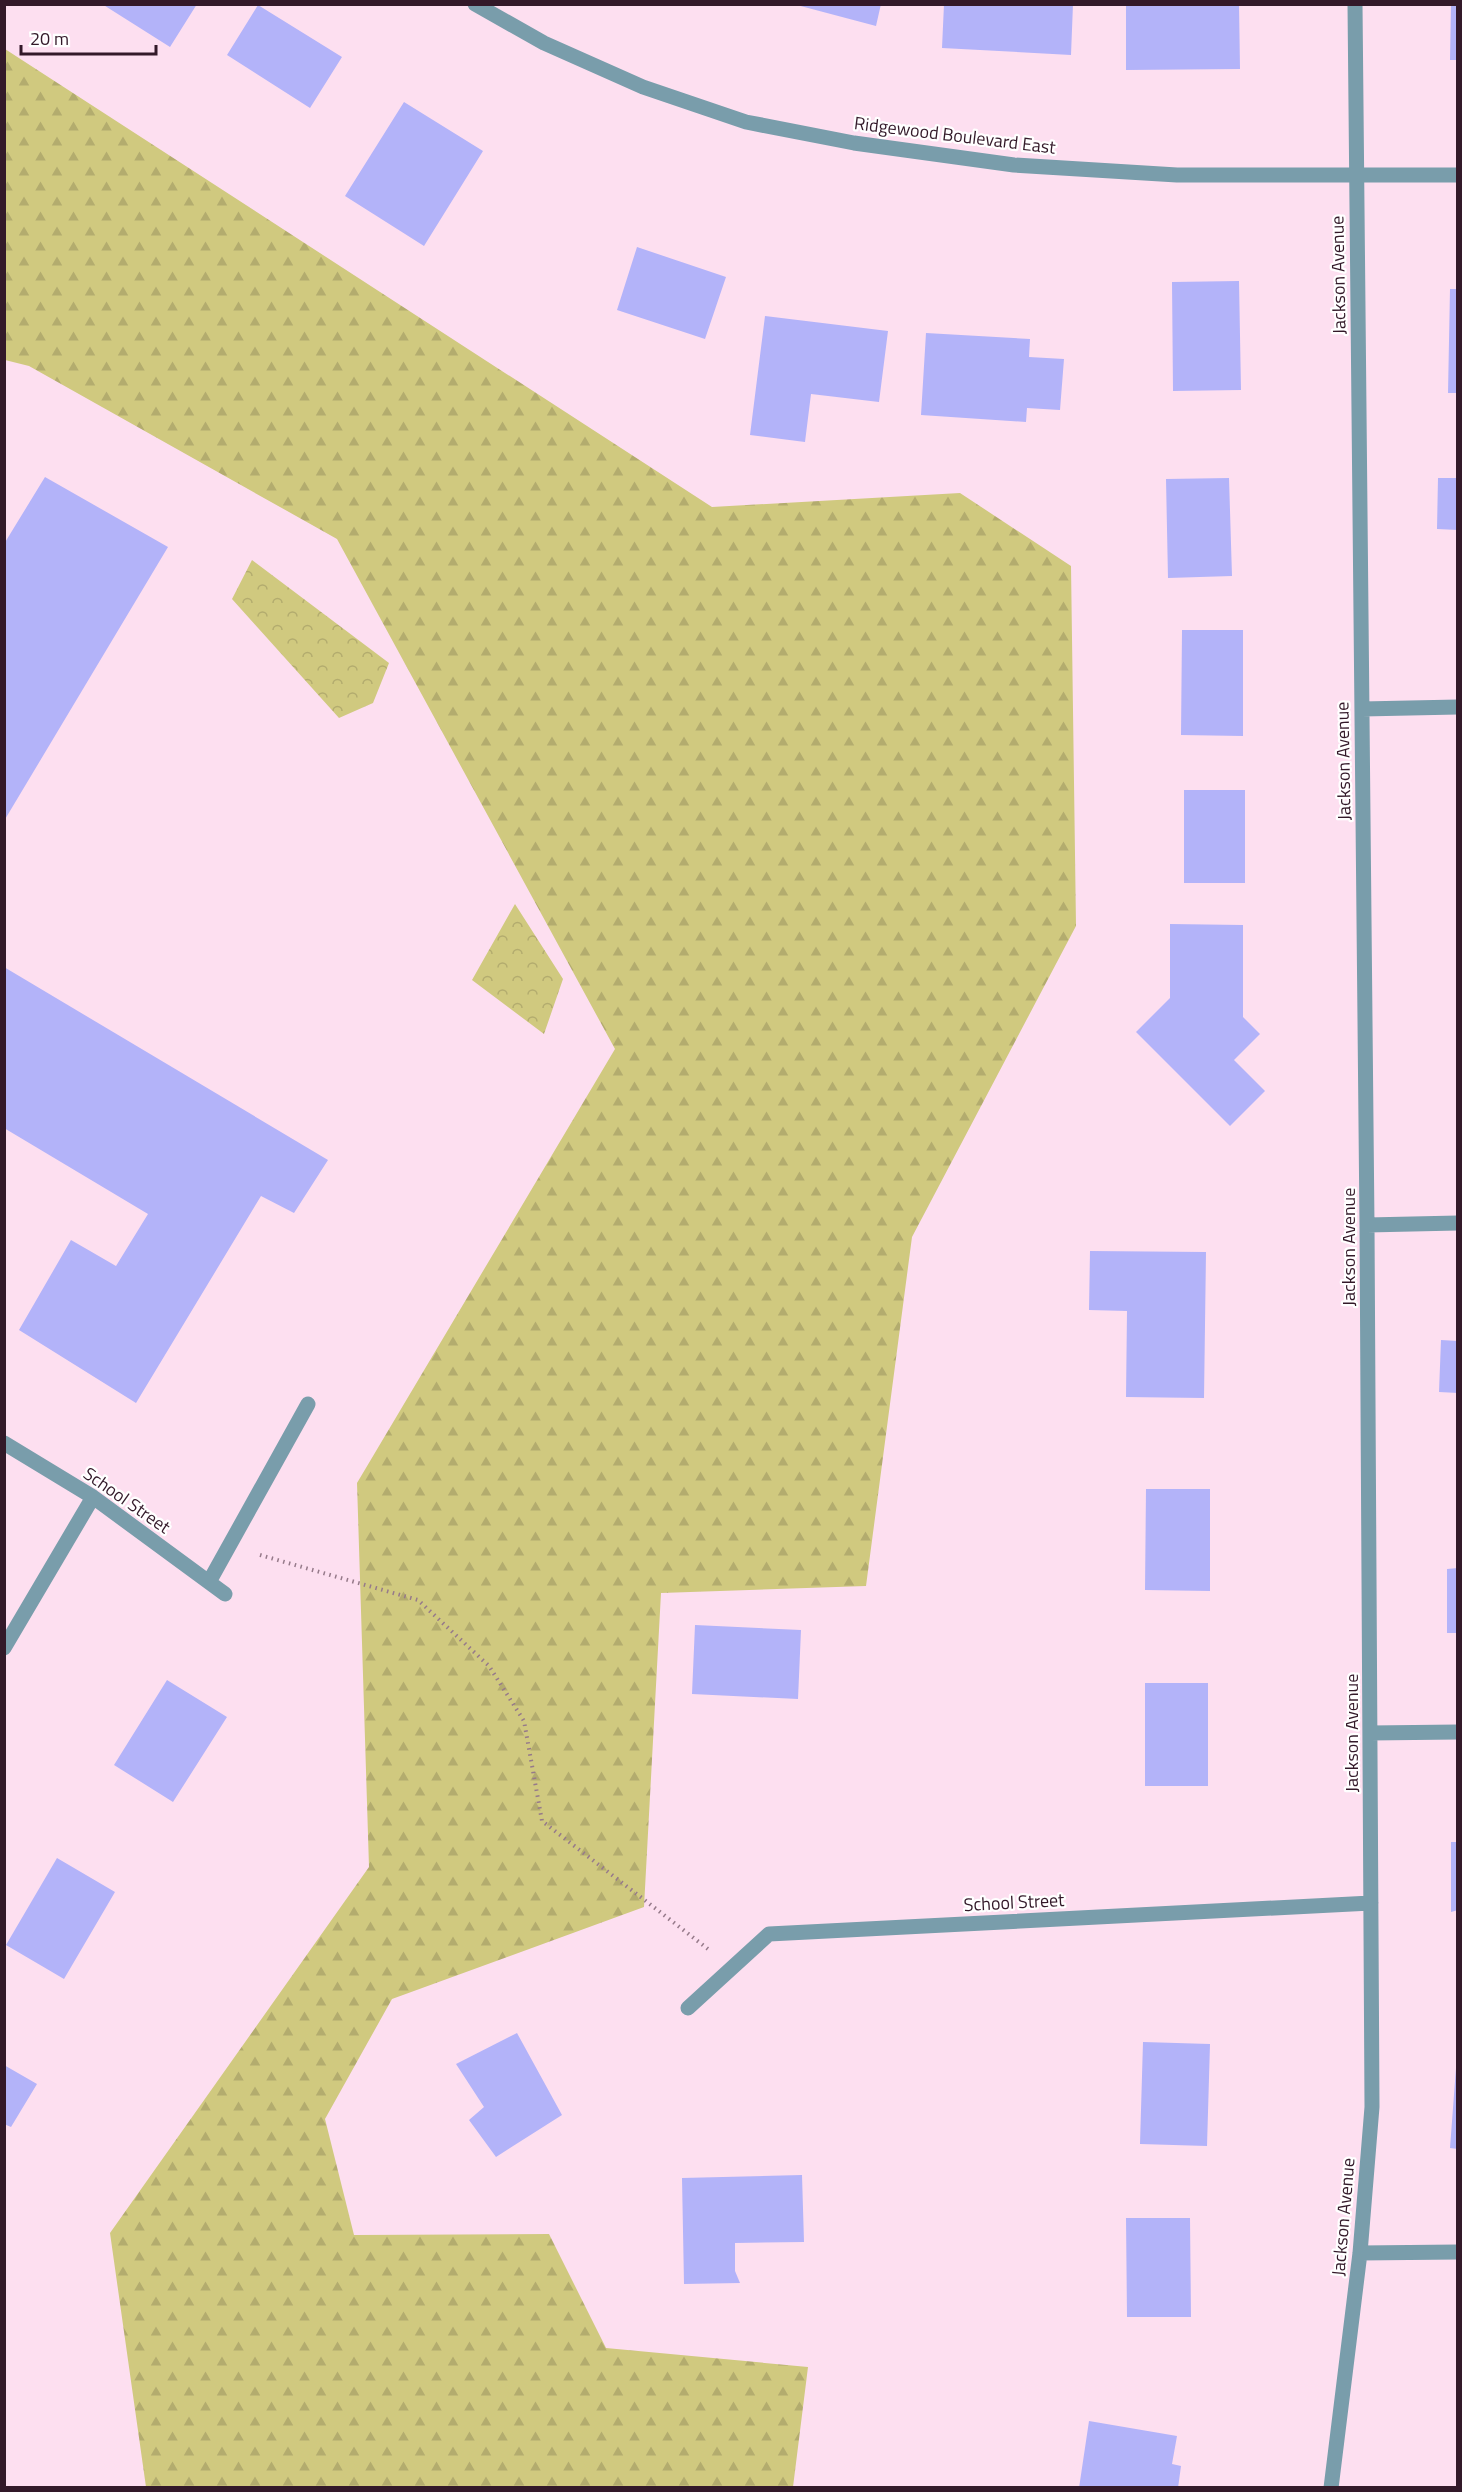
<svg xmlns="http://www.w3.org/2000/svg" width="1462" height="2492" font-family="'Titillium Web',sans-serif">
<defs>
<pattern id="forest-firs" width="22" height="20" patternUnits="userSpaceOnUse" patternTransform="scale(1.5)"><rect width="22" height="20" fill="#d0c97f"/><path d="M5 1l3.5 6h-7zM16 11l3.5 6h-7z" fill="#b3ac6e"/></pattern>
<pattern id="park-crowns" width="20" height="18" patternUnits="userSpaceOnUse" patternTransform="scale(1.5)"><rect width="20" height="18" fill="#d0c97f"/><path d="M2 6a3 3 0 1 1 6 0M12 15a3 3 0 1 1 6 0" fill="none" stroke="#b3ac6e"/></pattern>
</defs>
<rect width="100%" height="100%" fill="#fddff0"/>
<path fill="url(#forest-firs)" d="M5,49L712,507L960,493L1071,566L1076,926L912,1237L866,1586L661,1593L644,1907L392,1999L325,2119L354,2235L549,2234L606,2348L808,2367L793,2487H146L110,2233L369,1867L357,1483L615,1049L337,539L29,366L5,360Z"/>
<path fill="url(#park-crowns)" d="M252,560L389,663L373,703L339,718L232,599Z
M515,904L563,979L544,1034L472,980Z"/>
<path fill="#b3b3f9" d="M102,4H197L170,47Z
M793,4H881L876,26Z
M944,4H1073L1071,55L942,48Z
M1126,4H1239L1240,69L1126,70Z
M1451,4H1458V60H1450Z
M258,5L342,57L310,108L227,55Z
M404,102L483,151L424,246L345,196Z
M637,247L726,277L705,339L617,310Z
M1239,281L1241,390L1173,391L1172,282Z
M1450,289H1458V393H1448Z
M765,316L888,331L879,402L811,394L805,442L750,435Z
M926,333L1030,339L1029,357L1064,359L1060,410L1027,408L1026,422L921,415Z
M45,477L168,547L4,821V544Z
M1229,478L1232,576L1168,578L1166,479Z
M1438,478H1458V530L1437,529Z
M1182,630H1243V736L1181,735Z
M1184,790H1245V883H1184Z
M1170,924L1243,925V1017L1260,1034L1234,1060L1265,1091L1230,1126L1136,1032L1170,998Z
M4,967L328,1160L294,1213L261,1196L136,1403L19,1330L71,1240L116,1266L148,1214L4,1128Z
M1090,1251L1206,1252L1204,1398L1126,1397L1127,1311L1089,1310Z
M1441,1340L1458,1341V1393L1439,1392Z
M1146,1489H1210V1591L1145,1590Z
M1458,1568V1633H1447V1569Z
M695,1625L801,1630L798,1699L692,1694Z
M167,1680L227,1717L173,1802L114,1765Z
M1145,1683H1208V1786H1145Z
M1451,1842H1458V1910L1451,1912Z
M57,1858L115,1892L64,1979L6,1945Z
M517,2033L562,2115L496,2157L469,2120L484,2107L456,2064Z
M1143,2042L1210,2044L1207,2146L1140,2144Z
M4,2065L37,2084L11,2127L4,2124Z
M1456,2068H1458V2149L1450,2148Z
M802,2175L804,2242L735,2243V2271L740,2283L684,2284L682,2178Z
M1126,2218H1190L1191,2317H1127Z
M1089,2421L1177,2436L1172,2464L1181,2466L1178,2488H1079Z"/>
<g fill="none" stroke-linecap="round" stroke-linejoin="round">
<path stroke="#967a8a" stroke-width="4" stroke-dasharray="1.5 4.5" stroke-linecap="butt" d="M260,1555L418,1600L489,1666L524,1721L542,1821L708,1949"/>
<path stroke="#799dab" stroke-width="15" d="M475,4L544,43L643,87L746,122L854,143L1014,165L1177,175H1458
M1362,709L1458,707
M1367,1225L1458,1223
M4,1443L93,1497L225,1594
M209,1582L308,1404
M4,1648L93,1497
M1370,1733L1458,1732
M688,2008L769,1934L1371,1903
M1360,2253L1458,2252
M1331,2488L1360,2253L1372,2107L1367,1225L1355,4"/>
</g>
<g text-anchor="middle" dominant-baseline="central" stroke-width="4.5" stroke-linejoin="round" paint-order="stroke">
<g font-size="18" fill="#331929" stroke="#fff">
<text transform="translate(955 135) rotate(7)">Ridgewood Boulevard East</text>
<text transform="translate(1338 275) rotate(-91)">Jackson Avenue</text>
<text transform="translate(1343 761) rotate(-91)">Jackson Avenue</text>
<text transform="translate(1348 1247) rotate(-90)">Jackson Avenue</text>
<text transform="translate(127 1500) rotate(35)">School Street</text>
<text transform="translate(1351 1733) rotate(-90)">Jackson Avenue</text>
<text transform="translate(1014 1902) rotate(-3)">School Street</text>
<text transform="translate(1343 2217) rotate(-85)">Jackson Avenue</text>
</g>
</g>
<rect width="1462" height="2492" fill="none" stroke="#331929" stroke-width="12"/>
<path d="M21 45v9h135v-9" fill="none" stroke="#331929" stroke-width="3"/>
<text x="30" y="45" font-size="18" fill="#331929" stroke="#ffffff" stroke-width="4.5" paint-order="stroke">20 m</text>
</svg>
